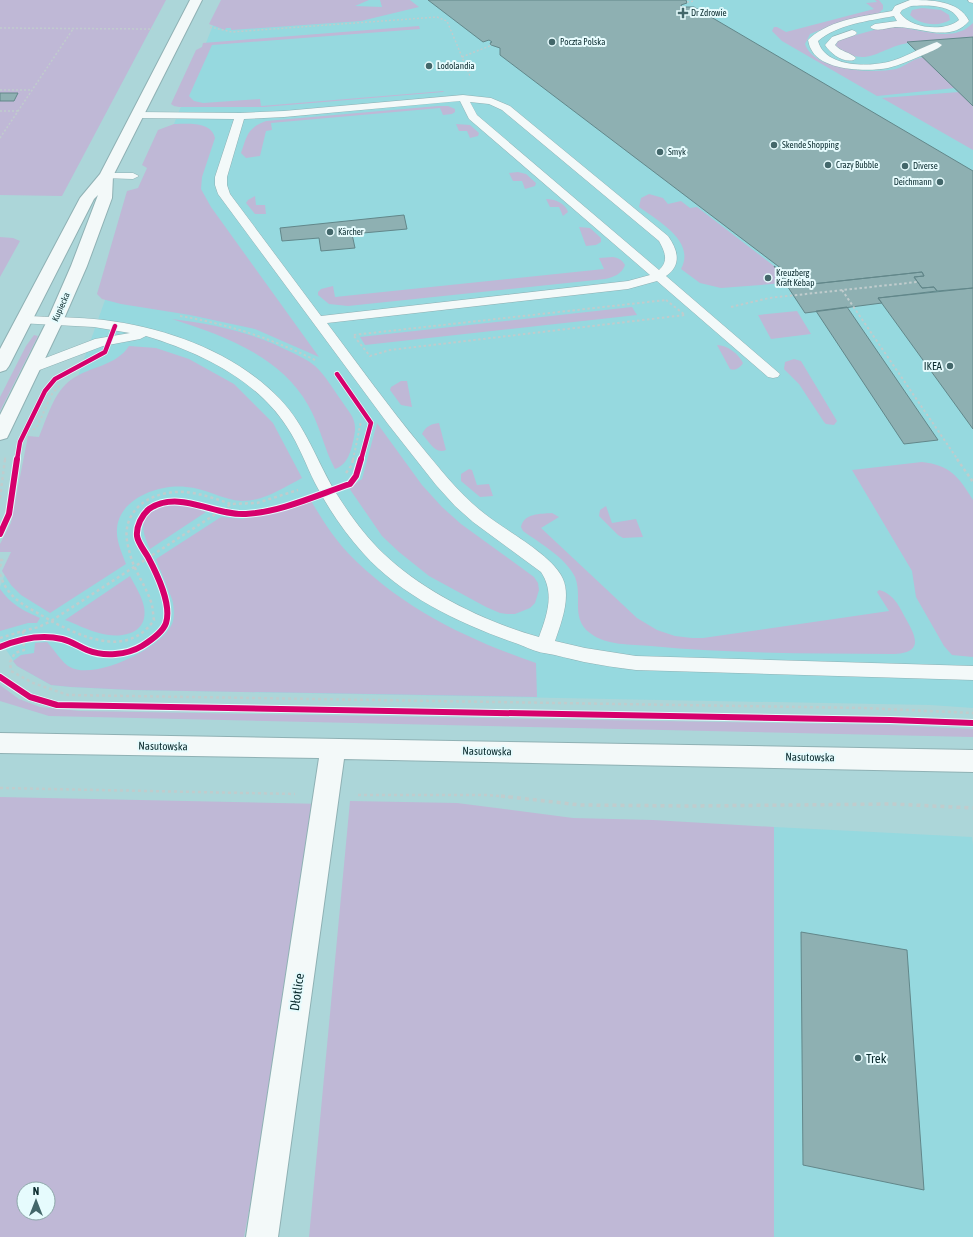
<svg xmlns="http://www.w3.org/2000/svg" width="973" height="1237" font-family="'Asap Condensed',sans-serif">
<rect width="100%" height="100%" fill="#acd6d9"/>
<path fill="#96d9df" d="M223,0H973V708L930,705L132,690L71,687L51,685L17,666L0,641V587L39,486L110,286Z
M774,827L972,837L973,845V1237H774Z"/>
<path fill="#bfb8d6" fill-rule="evenodd" d="M0,0H166L62,196L0,195Z
M221,0H369L355,6L382,7L380,0H410L419,7L361,21L231,30V28H226L225,30L209,24Z
M875,0H879L883,5V9L879,13L828,27L810,34L805,44C814,71 873,74 896,69C906,66 913,58 924,57L955,88L877,96L782,41L772,31L774,27H777L786,32L874,9L866,3L877,2Z
M922,8L941,10L949,15L950,20C939,27 919,25 910,15L912,10Z
M973,23V37L908,42V43C878,48 867,70 836,46L837,41L842,39C858,35 875,28 893,27C918,27 952,45 973,23Z
M419,26L420,29L212,45L189,96L194,101L203,103L260,99L261,106L444,91L443,92L264,107H179L174,106L171,104L196,50L202,47L203,43Z
M959,92L973,106V150L882,98Z
M438,106H448L455,109V112L452,114L443,115L440,108L271,123L272,130L266,131L260,156L246,158L241,153C247,136 247,128 266,121Z
M174,124C188,124 211,121 215,138L202,177L201,189L211,207L319,357L255,329L190,315L121,304L102,299L97,294L127,191L138,188L147,168L142,165L158,130Z
M456,124L470,125L479,133L478,136L470,138L467,131H459Z
M518,172L526,174L536,183L535,186L525,189L522,181H513L509,173Z
M649,194L663,198L668,204L681,201L690,208L697,207L774,266L785,283L721,288L700,283L681,269C696,241 658,221 639,207L641,198Z
M255,196L256,205H265L266,214H255L246,203L248,200Z
M546,199C555,199 565,203 568,212L563,216L559,207H550Z
M579,227L590,228L601,238V242L596,245L586,246Z
M0,237L13,238L20,241L0,277Z
M613,257C619,258 622,260 625,265C622,274 614,277 605,279L348,306L329,304L318,295V292L321,289L333,286L335,297L604,269L599,258Z
M632,307L637,315L365,345L360,337Z
M797,311L811,334L771,339L758,315Z
M172,319C214,324 254,333 291,352C299,356 308,360 315,366C325,375 333,389 341,400C350,414 358,419 354,437C351,450 349,464 335,469C324,449 320,425 308,405C281,356 222,335 172,319Z
M34,335L38,336L0,411V397L26,346Z
M717,345C727,345 739,354 743,363C740,368 735,371 730,369Z
M129,346L156,348L189,359L234,384L273,423L302,478C283,488 264,501 242,501C223,500 205,488 186,487C160,484 119,498 117,529C116,541 122,553 126,564L50,613L21,595L11,585L2,571L11,552H0V544L11,523L28,436L39,437C47,418 54,391 72,379C91,366 116,366 129,346Z
M794,359L801,361L837,421L834,425L826,424L824,422L799,384L784,369L785,362Z
M401,381H407L412,407L401,405L390,390L391,387Z
M377,423L422,485L442,507L461,524L534,577L538,583L539,590L535,603L530,608L515,614H507L500,613L486,607L429,576L399,552L382,536L349,488L362,479Z
M439,423L446,450C435,455 429,441 422,434C426,426 431,424 439,423Z
M922,462C950,465 959,477 973,500V657L952,655L944,646L916,597L912,571L852,470Z
M469,469L472,470L477,485L489,484L493,496L480,497L461,481V474Z
M311,501C322,519 333,537 348,553C400,607 466,639 536,663L537,697L132,690L71,687L51,685L17,666L13,661L21,655L34,653L35,643L47,642C53,648 63,664 70,667C94,681 162,648 172,624C175,617 174,606 172,599L156,559L221,517L242,519L253,517Z
M166,505C180,503 193,507 206,512L150,549C139,527 140,514 166,505Z
M606,506L612,523L636,519L643,537L623,538L618,535L599,516L600,510Z
M552,513L559,517L541,528L637,618L657,630L675,636L692,638H703L889,611L877,592L879,590C894,594 899,606 906,619C918,640 922,653 892,654C812,653 731,654 651,646C631,644 606,646 590,633C570,618 583,597 575,577C565,557 541,544 523,531L521,527C524,513 540,514 552,513Z
M130,576C135,586 142,596 144,607C149,635 119,639 99,633C87,630 76,624 65,620Z
M0,589C12,605 22,610 40,618L37,623H28L0,631Z
M0,685L19,699L40,707L80,711L889,725L973,729V737L49,716L0,701Z
M0,797L325,804L244,1237H0ZM24,1189H48V1213H24Z
M350,801L457,803L573,818L653,820L774,827V1237H309Z"/>
<path fill="#8eb0b2" stroke="#62878a" d="M428,0H686L687,3L681,5L682,7H694L973,171V288L937,291L934,287L922,288L914,277L924,276L922,272L803,285L500,55V48L491,45L490,43L492,42L489,40L483,42Z
M973,37V106L907,42Z
M0,93H18L14,101H0Z
M404,215L407,229L352,234L355,248L321,251L319,238L282,241L280,228Z
M774,266L803,285L922,272L924,276L914,277L922,288L934,287L937,291L878,298L882,303L805,313Z
M973,288V429L878,298Z
M847,307L938,440L904,444L816,311Z
M801,932L907,950L924,1190L803,1165Z"/>
<g fill="none" stroke-linecap="round" stroke-linejoin="round">
<g stroke="#8fb1b4" stroke-width="1">
<path id="lane" d="M910,0C930,0 959,0 969,21C951,43 920,27 897,27C889,27 876,33 870,27L875,24L897,21L894,16C868,21 838,24 818,41C825,67 866,67 888,62C904,58 918,49 934,43L937,42L942,45C937,50 929,52 923,55C911,60 900,65 888,68C868,72 821,71 811,49C809,46 809,43 808,40L810,38C832,19 865,16 892,11L895,6ZM911,6C926,5 952,4 959,20C945,32 911,29 900,13L902,10Z
M968,0H973V3L969,2Z
M852,30L855,31L857,33L855,35L838,41L835,45C841,52 850,52 856,58L854,60C843,63 831,54 825,45L832,37Z
M463,95L491,98L510,106L668,236C678,250 682,265 666,276L780,374L778,377L773,378L768,377L657,281L628,289L327,323C358,364 388,406 421,446C441,470 460,495 485,514C506,531 553,555 563,579C571,598 561,623 555,641L585,648L636,656L973,666V680L636,670C618,668 601,665 584,662C570,659 557,655 544,653C536,652 526,647 518,644C463,625 402,597 363,553C344,532 328,508 315,483C306,465 299,445 287,427C256,379 199,352 146,336L140,339L103,346L37,371L32,372L27,371L25,368L27,365L95,339L130,333L94,327L19,323L17,320L19,317L24,316C51,317 78,317 104,320C168,328 236,353 280,399C306,426 317,462 336,493C350,515 365,536 384,554C424,592 485,622 539,637C547,615 555,593 541,572L473,522L455,506L436,485L388,424L218,194L215,185V177L234,119L137,118L132,115L137,112L240,113L284,111ZM460,101L469,119L650,275L628,281L321,316L230,194L227,185V177L244,119L284,117ZM470,102L489,104L502,110L659,241C665,252 669,261 659,270L477,115Z
M106,173H133L139,176L133,179L102,178L100,176L102,174Z"/>
</g>
<g stroke="#8fb1b4" stroke-width="2">
<path id="street" d="M190,0H202L113,176L112,198L87,266L63,321L9,434L7,438L0,440V415L47,321L71,266L98,195L94,199L9,366L6,370L0,372V349L80,198L100,174Z
M0,733L973,750V772L344,759L278,1237H246L319,758L0,753Z"/>
</g>
<path stroke="#c0cccd" stroke-width="1.5" stroke-dasharray="2 2" stroke-linecap="butt" d="M687,2L694,1L693,0
M210,27L232,32L437,17L447,21L470,76
M0,28L153,29
M462,57L492,45
M0,90H32
M0,111H18
M0,138L73,29"/>
<path stroke="#c0cccd" stroke-width="2" stroke-dasharray="2.5 2.5" stroke-linecap="butt" d="M842,290L958,460
M666,300L685,315L390,350L370,356L353,335Z
M731,307L769,298L917,282
M180,316C228,324 273,339 317,361
M33,429H36L52,394L61,384
M5,460V457
M353,460L361,421"/>
<path stroke="#c0cccd" stroke-width="2.5" stroke-dasharray="3 3" stroke-linecap="butt" d="M957,459L973,482
M346,473L352,465L353,459
M0,498L5,459
M0,560H2L0,567
M0,574C8,601 29,607 51,621L231,504L257,503L298,490
M23,631L39,627L51,621C84,638 128,658 154,620C153,615 153,610 152,605C149,594 143,584 138,574C133,565 130,555 128,546C119,510 152,490 184,492C200,493 216,499 231,504
M0,638L23,631L24,650L15,653L10,662L11,671L33,683L68,695L863,708L973,713
M0,788L295,794
M358,795H487L510,797"/>
<path stroke="#c0cccd" stroke-width="3.5" stroke-dasharray="4 4" stroke-linecap="butt" d="M501,796L580,805L691,806L893,804L973,808"/>
<use href="#lane" fill="#f3f9f9" fill-rule="evenodd"/>
<use href="#street" fill="#f3f9f9" fill-rule="evenodd"/>
<g stroke="#e6fbfd" stroke-width="6">
<path id="cycleway-far1" d="M337,374L371,423L361,460
M17,460L20,442L45,391L55,379L105,352L115,326"/>
</g>
<g stroke="#e6fbfd" stroke-width="8">
<path id="cycleway" d="M0,534L9,514L17,459
M0,647C19,639 41,634 62,639C71,641 78,646 87,650C104,657 127,655 142,646C150,641 163,632 166,623C172,604 157,574 148,557C144,550 138,543 137,536C136,526 142,515 149,509C179,489 214,516 246,514C281,512 317,495 350,484L356,476L361,459
M0,677L30,697L57,705L890,720L973,723"/>
</g>
<use href="#cycleway-far1" stroke="#d6006c" stroke-width="4.5"/>
<use href="#cycleway" stroke="#d6006c" stroke-width="6"/>
</g>
<g fill="#43676a" stroke="#e6fbfd" stroke-width="1.5">
<path d="M681 7h4v4h4v4h-4v4h-4v-4h-4v-4h4z"/>
<circle cx="552" cy="42" r="4"/>
<circle cx="429" cy="66" r="4"/>
<circle cx="774" cy="145" r="4"/>
<circle cx="660" cy="152" r="4"/>
<circle cx="828" cy="165" r="4"/>
<circle cx="905" cy="166" r="4"/>
<circle cx="940" cy="182" r="4"/>
<circle cx="330" cy="232" r="4"/>
<circle cx="768" cy="278" r="4"/>
<circle cx="950" cy="366" r="4"/>
<circle cx="858" cy="1058" r="4"/>
</g>
<g text-anchor="middle" dominant-baseline="central" stroke-width="4" stroke-linejoin="round" paint-order="stroke">
<g font-size="9" fill="#0a2b2e" stroke="#e6fbfd" text-anchor="start">
<text x="691" y="13">Dr Zdrowie</text>
<text x="560" y="42">Poczta Polska</text>
<text x="437" y="66">Lodolandia</text>
<text x="782" y="145">Skende Shopping</text>
<text x="668" y="152">Smyk</text>
<text x="836" y="165">Crazy Bubble</text>
<text x="913" y="166">Diverse</text>
<text x="932" y="182" text-anchor="end">Deichmann</text>
<text x="338" y="232">Kärcher</text>
<text x="776" y="273">Kreuzberg<tspan x="776" dy="10">Kraft Kebap</tspan></text>
</g>
<g font-size="9" fill="#0a2b2e" stroke="#e6fbfd">
<text transform="translate(61 307) rotate(-66)">Kupiecka</text>
</g>
<g font-size="11" fill="#0a2b2e" stroke="#e6fbfd" text-anchor="end">
<text x="942" y="366">IKEA</text>
</g>
<g font-size="11" fill="#0a2b2e" stroke="#e6fbfd">
<text transform="translate(163 746) rotate(1)">Nasutowska</text>
<text transform="translate(487 751) rotate(1)">Nasutowska</text>
<text transform="translate(810 757) rotate(1)">Nasutowska</text>
</g>
<g font-size="13" fill="#0a2b2e" stroke="#e6fbfd">
<text transform="translate(297 992) rotate(-82)">Dłotlice</text>
</g>
<g font-size="13" fill="#0a2b2e" stroke="#e6fbfd" text-anchor="start">
<text x="866" y="1058">Trek</text>
</g>
</g>
<g transform="translate(36 1201)"><circle r="19" fill="#e6fbfd" stroke="#8ea8aa"/>
<path d="M0-3L7 15L0 10L-7 15Z" fill="#43676a"/>
<text y="-6" font-size="11" font-weight="bold" text-anchor="middle" fill="#0a2b2e">N</text>
</g>
</svg>
